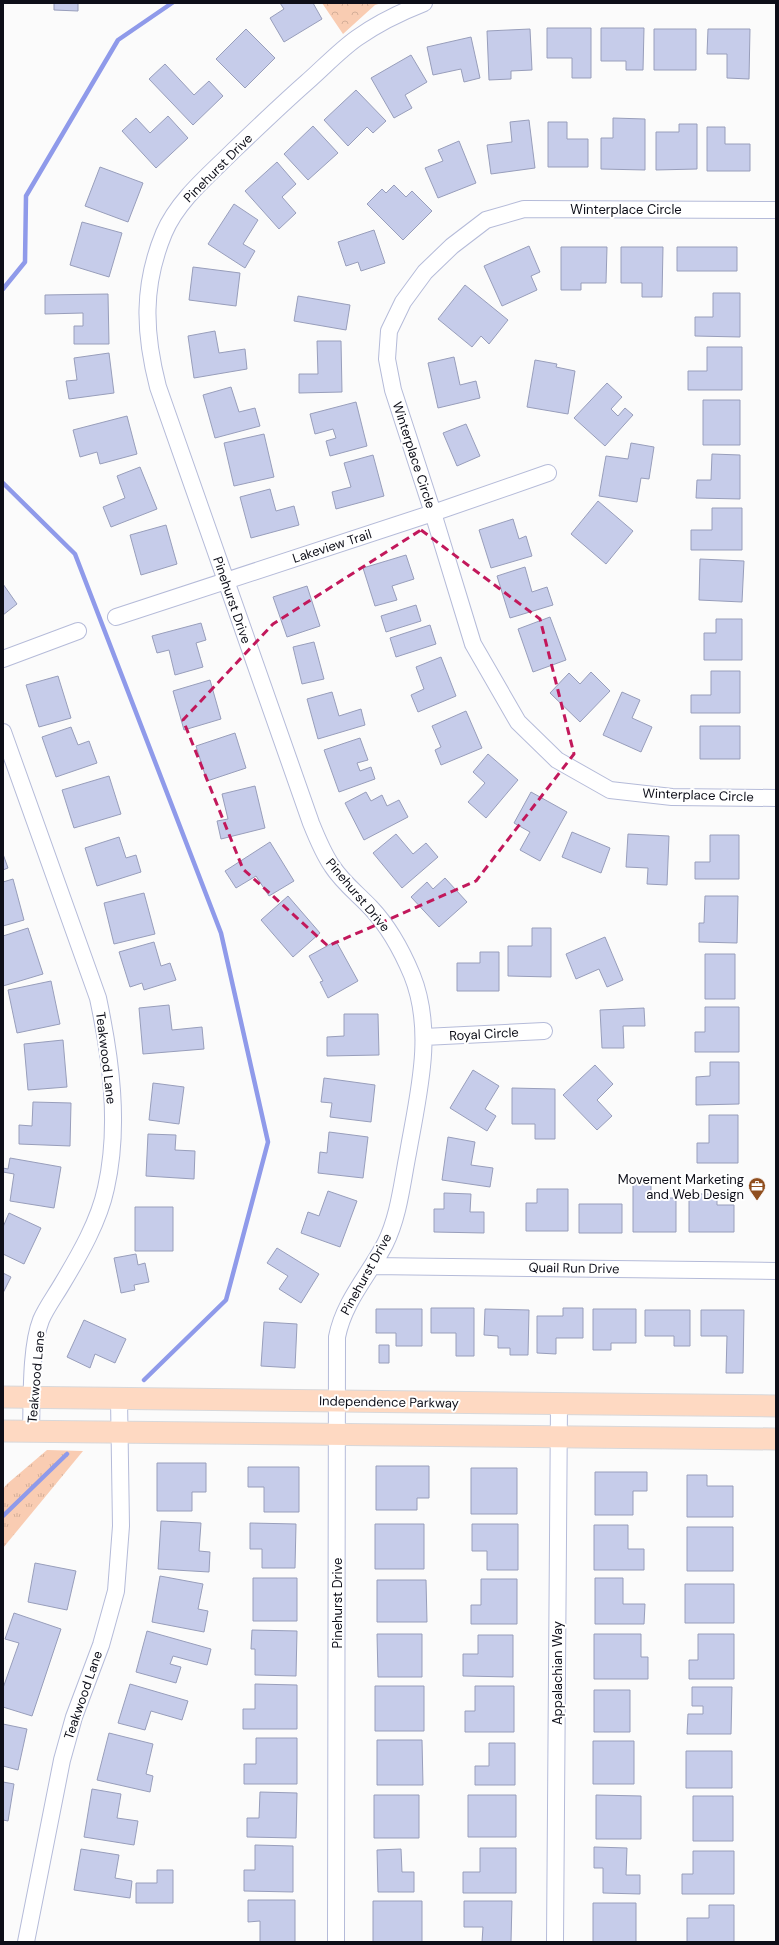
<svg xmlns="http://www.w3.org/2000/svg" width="779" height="1945" font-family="'DM Sans',sans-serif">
<defs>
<pattern id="grass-tufts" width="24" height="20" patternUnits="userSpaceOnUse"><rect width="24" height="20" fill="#f9ccb2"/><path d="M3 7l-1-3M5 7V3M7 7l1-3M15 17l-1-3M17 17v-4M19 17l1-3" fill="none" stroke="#d4ae98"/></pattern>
<pattern id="park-crowns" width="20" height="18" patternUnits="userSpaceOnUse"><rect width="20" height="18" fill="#f9ccb2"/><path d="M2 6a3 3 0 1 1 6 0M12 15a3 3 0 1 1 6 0" fill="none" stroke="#d4ae98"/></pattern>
</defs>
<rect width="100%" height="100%" fill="#fbfbfb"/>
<path fill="url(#grass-tufts)" d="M47,1450L83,1451L3,1548V1489L7,1484Z"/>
<path fill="url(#park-crowns)" d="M322,3H382L375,5L343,34Z"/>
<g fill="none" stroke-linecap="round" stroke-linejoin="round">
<path stroke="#8f9aea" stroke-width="4.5" d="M3,289L25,262L26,196L118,40L172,3
M3,483L75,554L221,933L268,1142L226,1300L144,1380
M3,1516L67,1454"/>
</g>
<path fill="#c6ccea" stroke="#989ebb" d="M54,3H78V11L54,10Z
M280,3H313L322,19L284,42L270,18L284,9Z
M547,28H591V78H572V58H547Z
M601,28H644L643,70H626V61H601Z
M246,29L275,58L245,88L216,59Z
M530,29L532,70L511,71V79L489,80L487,31Z
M654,29H696V70H654Z
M708,29H750L749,79L727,78V54H707Z
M471,37L480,78L464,82L461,69L433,75L427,47Z
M411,55L427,82L405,95L412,108L394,118L371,78Z
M165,64L194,95L209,81L223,96L193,125L149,79Z
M356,90L386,121L373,133L367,127L348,146L324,120Z
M168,116L188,138L156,168L122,131L136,118L150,133Z
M613,118L645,119V170L601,169V138H613Z
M529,120L535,168L491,174L487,145L512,142L510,122Z
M548,122H567V139H588V167H548Z
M679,124H697V169L656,170V132H679Z
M313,126L338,153L308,180L284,154Z
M707,127H725V144H750V171H707Z
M459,141L476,183L438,198L425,168L443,161L438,150Z
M277,162L296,184L282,197L296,213L279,229L245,191Z
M100,167L143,183L128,222L85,206Z
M394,185L406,197L412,191L432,211L403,240L367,204L382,189L386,193Z
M234,204L258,220L243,244L255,251L245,268L208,244Z
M82,222L122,233L109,277L70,265Z
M374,230L385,263L361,271L358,262L346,266L338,242Z
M529,246L540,272L531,276L537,290L502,306L484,266Z
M561,247H607L606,283H581V290H561Z
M621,247H663L662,297H642V283H621Z
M677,247H737V271H677Z
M193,267L240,273L236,306L189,300Z
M465,285L508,320L489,344L481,336L472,347L438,319Z
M713,293H740V337L695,336V317H713Z
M108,294L109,344H74V326H83V313L45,314V295Z
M298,296L350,305L346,330L294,321Z
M215,331L219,353L245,349L247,369L194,378L188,336Z
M317,341H341L342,392L299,393V374H318Z
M707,347H742V390H688V371H707Z
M109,353L114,393L69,399L66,381L77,380L74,358Z
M454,357L460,385L476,381L480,398L438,408L428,363Z
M535,360L557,364L556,367L575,371L568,414L527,407Z
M607,383L622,397L611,409L618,416L625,408L633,415L605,446L574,418Z
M231,387L239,412L255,408L260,426L215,438L203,395Z
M703,400H740V445H703Z
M356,402L367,446L330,456L326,441L336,438L333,429L315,434L310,414Z
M127,416L137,454L100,464L97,452L80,457L73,430Z
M466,424L480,456L457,466L443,433Z
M264,434L274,477L234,486L224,443Z
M631,443L654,447L649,479L641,478L637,502L599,496L606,456L628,459Z
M712,454L740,455V499L696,498L697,480H711Z
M373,455L384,496L336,509L332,492L351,487L344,463Z
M140,467L157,509L111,527L103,507L125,498L117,476Z
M270,489L276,511L294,506L299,525L251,538L240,497Z
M598,501L633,531L606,564L571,534Z
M712,508H742V550H691V530H712Z
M513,519L519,539L526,536L532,556L491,568L479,530Z
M166,525L177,564L141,575L130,535Z
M406,555L414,579L392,586L397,600L375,606L363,568Z
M700,559L744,561L742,602L699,600Z
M525,567L532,592L547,587L553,605L510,618L497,576Z
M3,584L17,604L3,615Z
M307,586L320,626L287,637L273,597Z
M416,605L421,621L386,632L381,616Z
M550,617L566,660L533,672L518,629Z
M716,619H742V660H704V633H716Z
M201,623L206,640L196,643L203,667L175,675L169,650L157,653L152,636Z
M430,625L436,644L396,657L390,638Z
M314,642L324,679L302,684L293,647Z
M441,657L456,696L418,712L411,695L424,689L416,667Z
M711,671H740V713H691V695H711Z
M591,672L610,691L580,722L550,693L569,673L580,684Z
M58,676L71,718L39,727L26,685Z
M210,680L221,719L184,730L173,691Z
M332,692L339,716L361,709L365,725L318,739L307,699Z
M622,692L640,700L632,718L652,727L641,752L603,735Z
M466,711L482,748L441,765L435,750L441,747L432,726Z
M700,726H740V759H700Z
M71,727L78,745L89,741L97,763L56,777L42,737Z
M235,733L246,768L207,781L196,746Z
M360,738L368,760L357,763L360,771L371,767L375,779L339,792L324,750Z
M488,754L518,780L486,818L468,802L485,783L473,772Z
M109,776L121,814L74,828L62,790Z
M255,786L265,828L221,839L217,821L228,819L222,794Z
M366,792L371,801L382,795L387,806L399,800L408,817L364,840L345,803Z
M531,792L567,812L540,861L520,850L530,832L514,823Z
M572,832L610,848L601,873L562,857Z
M396,834L413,854L426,843L438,857L402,888L373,853Z
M628,834L669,836L667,885L647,884L648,868L626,867Z
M710,835H739V879H695V862H710Z
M119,837L126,858L136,855L141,872L97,886L85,848Z
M270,842L294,881L269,896L256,876L236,888L225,871Z
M3,854L8,868L3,870Z
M445,878L467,902L439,927L411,897L427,882L433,889Z
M13,879L24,920L3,926V882Z
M144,893L155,934L114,944L104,903Z
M288,896L320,933L293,957L261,920Z
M705,896H738L737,943L699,942V923H704Z
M28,928L43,974L3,986V936Z
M532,928H551V977L508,976V946H532Z
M605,937L623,980L607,987L599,969L576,979L566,954Z
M336,941L358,981L328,998L320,982L323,981L309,956Z
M154,942L161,966L170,963L176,980L144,990L142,983L130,987L119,952Z
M480,952H499V991H457V963H480Z
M705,954H735V999H705Z
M51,981L60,1024L17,1033L8,990Z
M169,1005L172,1030L202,1027L204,1049L143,1054L139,1008Z
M705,1007H739V1052H695V1032H705Z
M644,1008L645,1026H623L624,1048H602L600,1010Z
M344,1014H378L379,1055L327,1056V1037L344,1036Z
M63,1040L67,1087L28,1090L24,1044Z
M710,1062H739V1104L696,1105V1077L710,1076Z
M595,1065L613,1084L597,1100L612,1116L597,1130L563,1095Z
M473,1070L499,1086L485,1109L496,1116L487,1131L450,1108Z
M324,1078L375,1085L371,1122L330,1117L332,1103L321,1102Z
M153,1083L184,1087L179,1124L149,1120Z
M512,1088L555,1089V1139H535V1124H512Z
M33,1102L71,1103L70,1146L19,1144V1125L32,1126Z
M709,1115H738V1163H697V1143H709Z
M329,1132L368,1137L363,1178L318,1173L320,1152L327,1153Z
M148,1134L176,1135L175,1150L195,1151L194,1179L146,1176Z
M448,1137L475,1142L471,1165L493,1168L490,1187L442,1180Z
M10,1158L61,1167L54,1208L10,1201L14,1174L3,1172V1168L8,1169Z
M633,1184H651V1198H676V1232H633Z
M537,1189H568V1231H526V1203H537Z
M328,1191L357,1201L340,1247L301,1233L308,1212L319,1216Z
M444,1193L471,1194L470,1212H484V1233L434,1232V1209H444Z
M689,1194H717V1205H734V1232H689Z
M579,1204H622V1233H579Z
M135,1207H173V1251H135Z
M9,1213L41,1228L24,1264L3,1254V1227Z
M277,1248L319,1274L301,1303L279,1289L288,1276L267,1263Z
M136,1254L138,1265L145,1263L149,1282L134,1285L135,1290L121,1293L114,1258Z
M3,1273L11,1277L3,1293Z
M431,1308H474V1356H456V1333H431Z
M563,1308H583V1338H556V1354L537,1353V1316H563Z
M376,1309H422V1346H396V1333H376Z
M485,1309L529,1310L528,1355H510V1348H498V1336L484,1335Z
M593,1309H636V1343H611V1350H593Z
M645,1310H690V1346H674V1336H645Z
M701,1310H744L743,1373H726L727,1336H701Z
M84,1320L126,1339L115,1363L95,1354L90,1368L67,1357Z
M264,1322L297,1324L295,1368L261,1366Z
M379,1345H389V1363H379Z
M157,1463H206V1492H192V1511H157Z
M376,1466H429V1498H417V1510H376Z
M248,1467H299V1512H264V1487H248Z
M471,1468H517V1514H471Z
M595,1472H647V1491H633V1515H595Z
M687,1475H707V1486H733V1517H687Z
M161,1521L201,1523L199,1551L210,1552L209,1572L158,1569Z
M250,1523L296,1524L295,1568H262V1549H250Z
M375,1524H424V1569H375Z
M472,1524H518V1570H487V1551H472Z
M594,1525H628V1549H644V1570H594Z
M687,1527H733V1571H687Z
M35,1563L76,1571L67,1610L28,1602Z
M160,1576L203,1584L198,1609L208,1611L204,1632L152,1622Z
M253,1578H297V1621H253Z
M595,1578H623V1604H645L644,1624H595Z
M481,1579H517V1624H471V1605H481Z
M377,1580H426L427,1622H377Z
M685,1584H734V1623H685Z
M14,1613L61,1629L32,1716L3,1707V1688L19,1643L5,1639Z
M252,1630L297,1631L296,1676L255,1675V1649H251Z
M147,1631L211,1649L207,1665L173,1656L170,1664L181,1667L176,1683L136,1672Z
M377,1634H422V1677H378Z
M594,1634H641V1657H648V1679H594Z
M698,1634H734V1679H689V1660H698Z
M478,1635H513V1677L463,1676V1654H478Z
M130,1684L188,1701L182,1720L151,1711L145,1730L118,1723Z
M255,1684L297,1685V1729H243V1709H255Z
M375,1686H424V1731H375Z
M475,1686H514V1732H465V1711H475Z
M692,1687H732L731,1734H687L688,1714H703V1706H692Z
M594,1690H630V1732H594Z
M3,1724L27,1729L18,1770L3,1766Z
M109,1733L153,1744L146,1774L153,1776L150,1792L97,1780Z
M256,1738H297V1784H244V1764H256Z
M377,1740H422L423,1785H377Z
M593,1741H634V1784H593Z
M489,1743H515V1785H475V1766H489Z
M686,1751H732V1788H686Z
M3,1782L14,1784L8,1821L3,1820Z
M92,1789L121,1794L117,1818L138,1821L134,1845L84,1837Z
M260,1792L297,1793L296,1838L247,1837V1818H259Z
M374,1795H419V1838H374Z
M468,1795H516V1837H468Z
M596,1795L641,1796V1839H596Z
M693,1796H733V1841H693Z
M255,1845L293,1846V1892L244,1891V1870H255Z
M594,1847L627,1848L626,1875H640V1894L603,1893V1868H594Z
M480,1848H516V1893H463V1872H480Z
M81,1849L119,1855L115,1878L132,1881L130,1898L74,1890Z
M401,1849L402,1872H414V1892H378L377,1850Z
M693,1851H734V1894H682V1874H693Z
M157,1870H173V1903H136V1883H157Z
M248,1900H295V1942H260V1921L248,1922Z
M373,1901H422V1942H373Z
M464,1901H512L511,1942H482L483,1927H464Z
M593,1903H636V1942H593Z
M709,1905H734V1942H687V1918H709Z"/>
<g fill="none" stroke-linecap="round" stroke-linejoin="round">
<g stroke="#b5bbd9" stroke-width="18">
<path id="minor" d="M776,210L524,209L486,220L452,246L425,272L403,302L389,331L387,359L393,390L433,513L473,644L518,722L557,760L610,790L672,797L776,798
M116,617L433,513L548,473
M3,659L78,631
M3,732L98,998C111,1059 120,1126 106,1188C99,1221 80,1254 62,1284C55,1296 46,1308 41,1320C30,1348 32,1401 31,1432
M424,1037L544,1031
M372,1266L776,1271
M26,1942L62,1760L74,1717L101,1645L116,1591L121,1526L119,1399
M336,1942L337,1337C344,1301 369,1275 385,1244C399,1216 402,1183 408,1153C418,1095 435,1032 412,975C402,951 389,927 371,908C358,894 343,883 332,866C323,853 317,838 311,823L158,387C144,333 142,286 164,233C178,200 209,175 234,150C258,127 282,104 307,82C324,67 340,50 357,38C378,23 401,12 424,3
M555,1942L559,1404"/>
</g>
<g stroke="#d8d8da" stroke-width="23">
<path id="major" d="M3,1397L776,1406
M3,1431L776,1439"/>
</g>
<use href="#minor" stroke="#fff" stroke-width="16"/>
<use href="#major" stroke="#fed9c2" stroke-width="21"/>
</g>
<path fill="none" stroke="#c2185b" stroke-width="3" stroke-dasharray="8 5" stroke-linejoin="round" d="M421,530L540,619L574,754L476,881L328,946L243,869L183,720L273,624Z"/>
<defs>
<g id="office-pin" transform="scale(0.9)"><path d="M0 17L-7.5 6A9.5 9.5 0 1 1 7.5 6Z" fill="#904e1e" stroke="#fff"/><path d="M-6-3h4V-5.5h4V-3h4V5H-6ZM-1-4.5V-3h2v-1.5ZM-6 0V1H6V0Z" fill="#fff"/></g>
</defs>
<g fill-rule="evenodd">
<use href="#office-pin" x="757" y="1186"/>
</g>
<g text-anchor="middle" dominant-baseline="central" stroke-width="4" stroke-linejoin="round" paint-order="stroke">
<g font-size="13" fill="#0d0e18" stroke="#fff">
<text transform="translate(218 168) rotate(-45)">Pinehurst Drive</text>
<text x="626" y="209">Winterplace Circle</text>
<text transform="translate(414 455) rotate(72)">Winterplace Circle</text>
<text transform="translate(332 546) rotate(-18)">Lakeview Trail</text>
<text transform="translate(232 600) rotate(71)">Pinehurst Drive</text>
<text transform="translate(698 795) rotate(2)">Winterplace Circle</text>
<text transform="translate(358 895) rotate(50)">Pinehurst Drive</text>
<text transform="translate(484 1034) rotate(-3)">Royal Circle</text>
<text transform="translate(106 1058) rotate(83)">Teakwood Lane</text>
<text transform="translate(574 1268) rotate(1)">Quail Run Drive</text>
<text transform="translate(366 1274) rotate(-61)">Pinehurst Drive</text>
<text transform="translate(36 1377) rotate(-85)">Teakwood Lane</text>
<text transform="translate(389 1402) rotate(1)">Independence Parkway</text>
<text transform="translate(337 1603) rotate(-90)">Pinehurst Drive</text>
<text transform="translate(557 1673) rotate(-90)">Appalachian Way</text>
<text transform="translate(83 1695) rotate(-71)">Teakwood Lane</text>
</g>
<g font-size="13" fill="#0d0e18" stroke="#fff" text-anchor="end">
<text x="744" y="1179">Movement Marketing<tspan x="744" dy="15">and Web Design</tspan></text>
</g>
</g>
<rect width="779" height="1945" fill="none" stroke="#0d0e18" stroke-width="8"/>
</svg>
